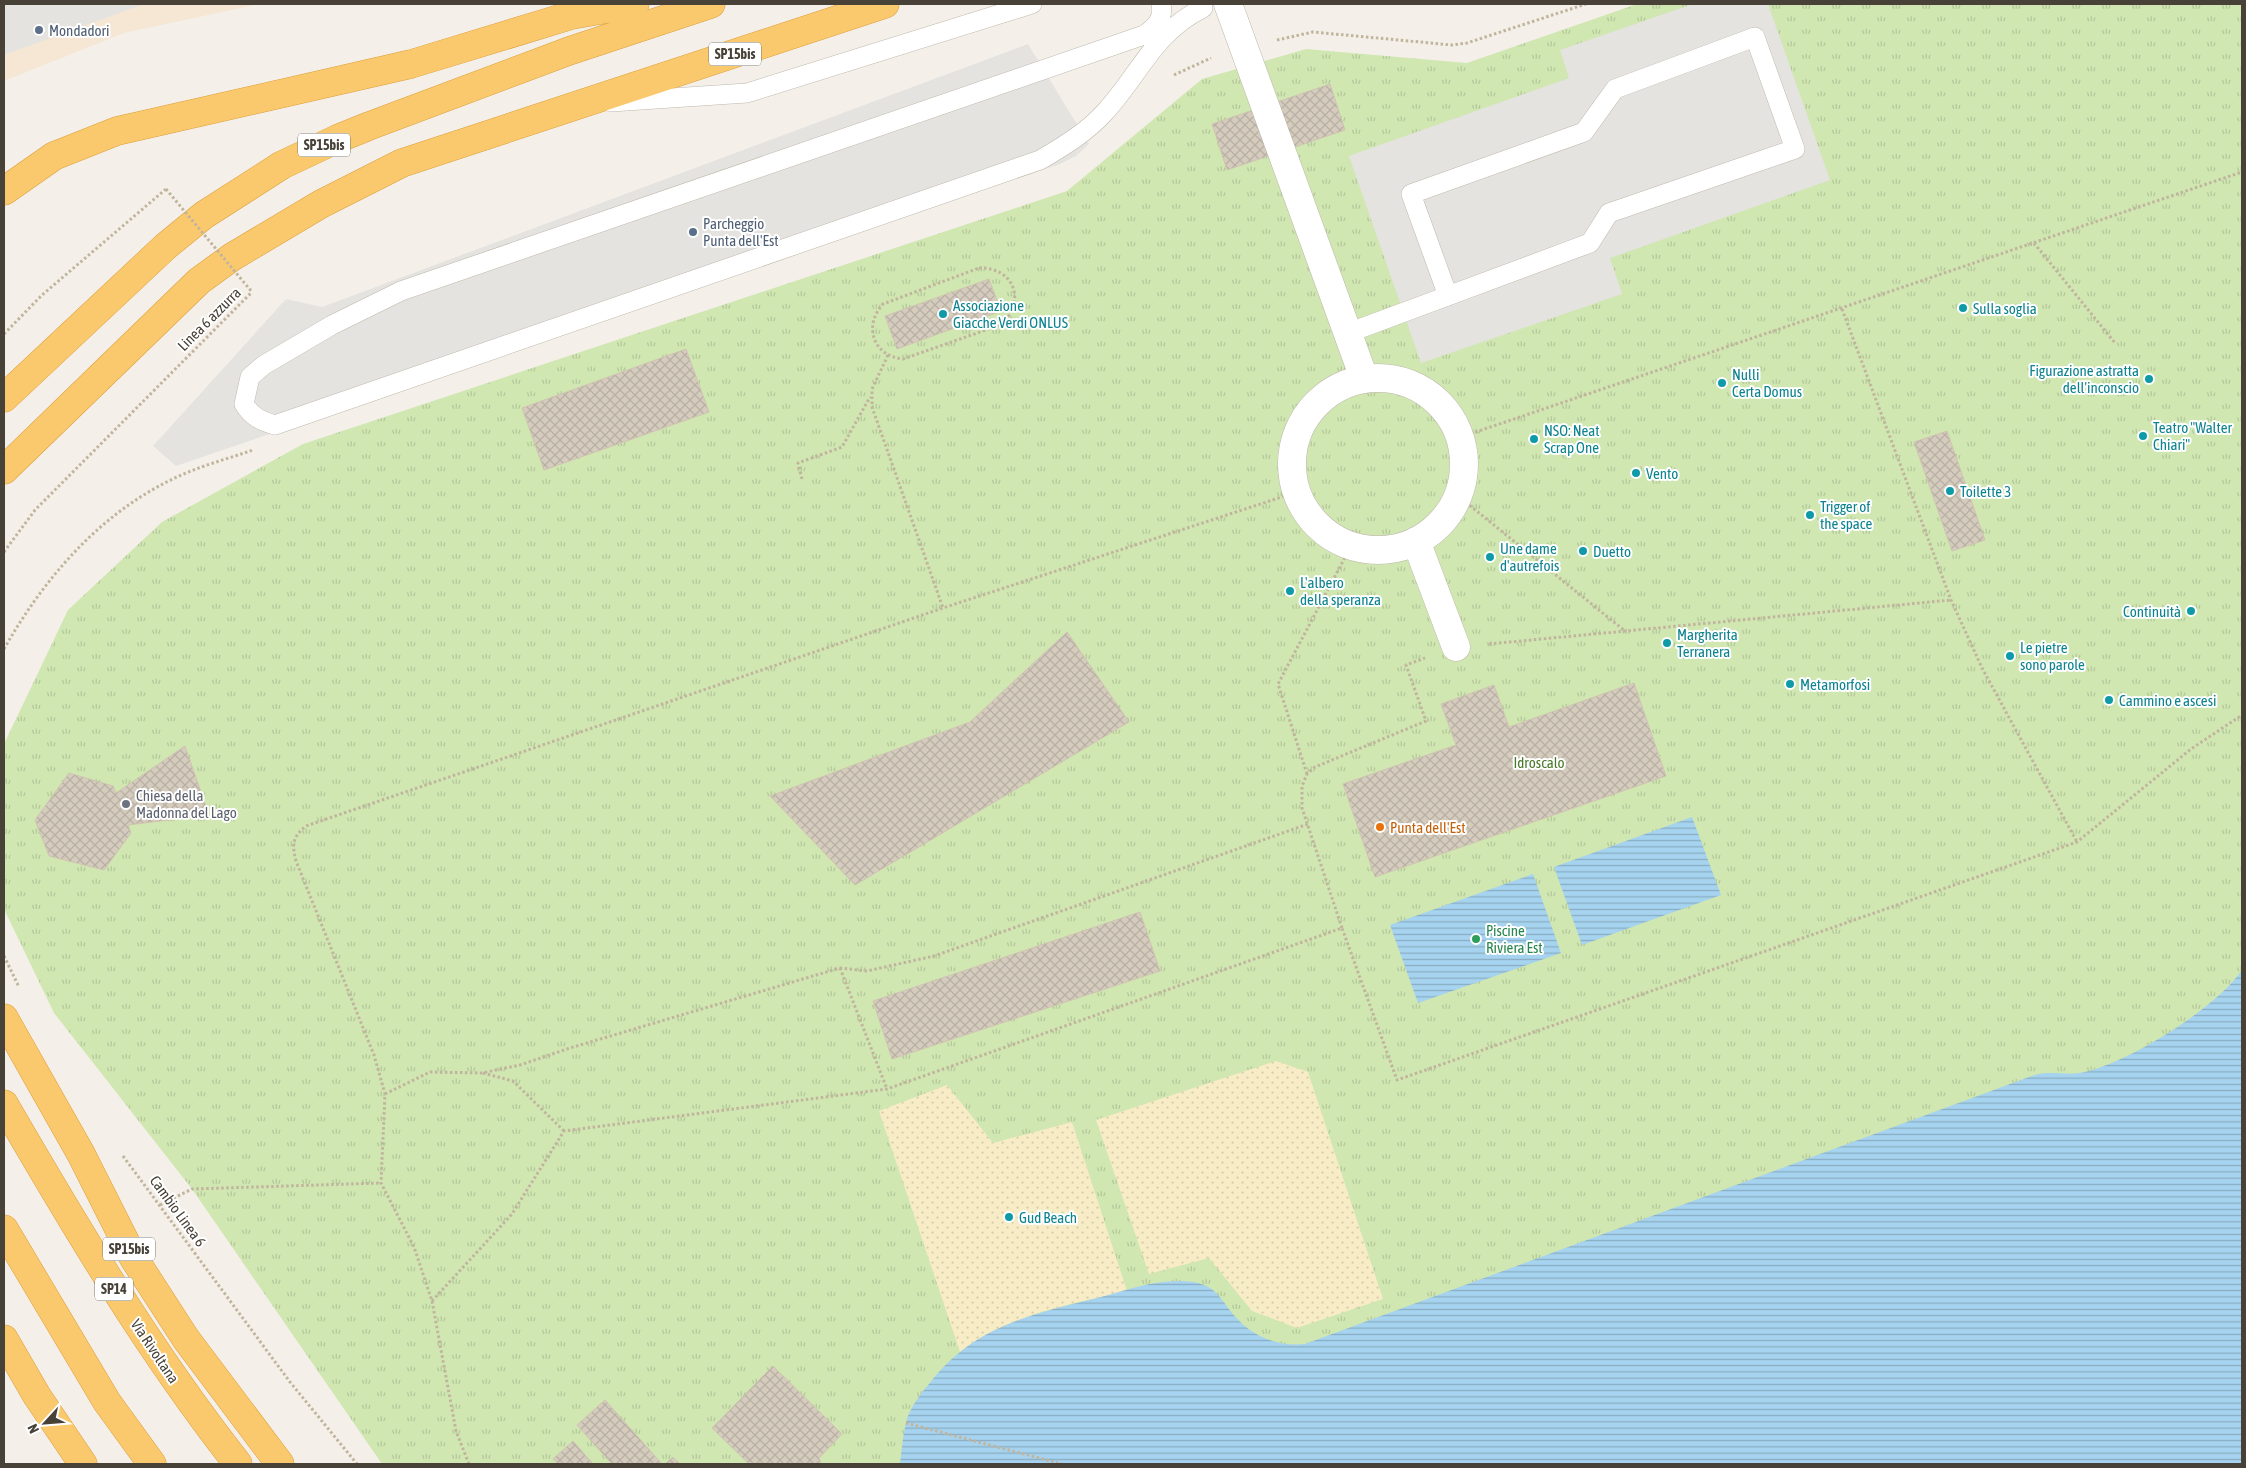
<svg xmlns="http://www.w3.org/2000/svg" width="2246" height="1468" font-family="'Asap Condensed',sans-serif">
<defs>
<pattern id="grass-tufts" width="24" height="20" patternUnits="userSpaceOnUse" patternTransform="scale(1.25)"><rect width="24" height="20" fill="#d0e7b2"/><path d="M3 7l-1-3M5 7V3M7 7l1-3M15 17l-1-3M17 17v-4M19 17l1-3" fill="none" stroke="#b4c79a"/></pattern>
<pattern id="sand-dots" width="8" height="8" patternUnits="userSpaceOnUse" patternTransform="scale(1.25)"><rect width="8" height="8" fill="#f7ecc6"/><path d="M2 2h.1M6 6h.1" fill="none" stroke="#d5ccab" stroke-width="1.8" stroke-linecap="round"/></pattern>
<pattern id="water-rules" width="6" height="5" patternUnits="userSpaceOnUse" patternTransform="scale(1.25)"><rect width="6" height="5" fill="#a6d3ef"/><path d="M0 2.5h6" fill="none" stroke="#89adc2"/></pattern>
<pattern id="building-cross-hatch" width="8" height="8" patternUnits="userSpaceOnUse" patternTransform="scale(1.25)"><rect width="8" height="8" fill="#d5ccbe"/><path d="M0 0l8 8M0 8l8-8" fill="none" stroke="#b8b0a4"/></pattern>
</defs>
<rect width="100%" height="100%" fill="#f4f0e9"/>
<path fill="#f5e7d4" d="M4,4H259L124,33L4,81Z"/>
<path fill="url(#grass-tufts)" d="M1637,4H2242V1464H382L192,1189L54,1013L4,909L5,742L68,610L162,522L303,444L1067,191L1202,79L1306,49L1467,63Z"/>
<path fill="url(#sand-dots)" d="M1276,1061L1308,1072L1383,1299L1297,1328L1252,1311L1209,1258L1149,1274L1096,1120Z
M947,1085L993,1143L1072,1122L1127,1291C1069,1305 1009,1314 960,1352L879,1111Z"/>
<path fill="#e5e3e0" d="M4,4H144L4,55Z
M1693,4H1768L1830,180L1610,258L1622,294L1421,363L1349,156L1569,78L1560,50Z
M1028,44L1089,144L1076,156L1060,164L176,466L153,446L286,299L322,307Z"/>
<path fill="url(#water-rules)" d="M1692,817L1721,895L1582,945L1554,867Z
M1533,874L1561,953L1418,1003L1390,925Z
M2242,970V1464H900C902,1449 903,1430 908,1416C913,1404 921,1393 929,1384C974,1325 1034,1314 1101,1297C1131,1289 1166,1276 1198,1283C1214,1287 1220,1297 1229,1309C1247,1334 1274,1347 1305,1344L2021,1080C2027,1078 2033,1075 2039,1074C2052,1071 2069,1076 2085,1072C2131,1061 2215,1009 2242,970Z"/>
<path fill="url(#building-cross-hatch)" stroke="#d0c4b1" d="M1330,84L1345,130L1227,170L1212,124Z
M989,279L1001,311L897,349L885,316Z
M686,349L709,412L544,470L522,408Z
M1947,431L1985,540L1952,551L1914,442Z
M1067,632L1129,722L855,885L770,796L970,722Z
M1634,683L1666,776L1375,877L1343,784L1456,745L1441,704L1494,685L1509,727Z
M185,746L209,815L128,825L131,833L104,870L49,856L35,820L69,773L113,786L116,793Z
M1140,912L1160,971L892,1059L873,1001Z
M773,1366L842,1434L819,1458L821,1464H749L712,1428Z
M605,1400L662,1464H612L577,1425Z
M573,1441L593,1464H558L553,1459Z
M673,1457L680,1464H665Z"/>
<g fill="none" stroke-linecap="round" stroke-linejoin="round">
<g stroke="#bfb8ab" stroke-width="20">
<path id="lane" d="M1161,4C1164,19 1156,27 1144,35L401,291L332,325L264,365L250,377L244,404C252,417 261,421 275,425L1040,160C1064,146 1087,132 1105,112C1140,74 1154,32 1203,8
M611,102L747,93L1032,4
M1348,333L1590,243L1609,213L1795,149L1755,37L1615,89L1584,132L1411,194L1448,296"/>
</g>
<g stroke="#bfb8ab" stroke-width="29">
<path id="street" d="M1228,4L1364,378
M1292 464a86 86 0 1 1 172 0a86 86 0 1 1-172 0Z
M1416,541L1456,647"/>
</g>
<g stroke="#db9e3c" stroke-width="29">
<path id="highway" d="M4,191L54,156L117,131L411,64L572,15L635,4
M4,398L166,246L204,215L282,165L337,139L369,126L569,51L711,4
M4,470L199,281L232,257L321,204L402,163L885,4
M4,1018L81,1154L133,1257L186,1339L280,1464
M4,1104C76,1228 149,1351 238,1464
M4,1229L107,1402L152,1464
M4,1339L37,1396L83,1464"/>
</g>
<path stroke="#c1b49d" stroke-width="3" stroke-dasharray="2.5 2.5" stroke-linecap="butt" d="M1277,40L1313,32L1452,45L1467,43L1586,4
M1174,75L1211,58
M2034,243L2115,343
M979,268C1015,267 1027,303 1000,325L903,359C873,356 863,326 883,304Z
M1842,309L1951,600L1982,668L2077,842
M4,334L42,295L166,189
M888,355L872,389V407L943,608
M1461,437L2242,172
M802,479L798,463L842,447L870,397
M1458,496L1625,631
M4,552L35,510L252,292
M1489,644L1951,600
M4,649C47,573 108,504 191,471C211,463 233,457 253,450
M1307,774L1278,684L1351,546
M1342,928L1302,808V786L1307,774L1315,767L1426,721L1406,665L1425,658
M4,956L19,987
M840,968L887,1089
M483,1073L513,1081L564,1131
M385,1094L430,1072L482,1073L520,1065L570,1048L840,968L867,971L934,956L1308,824
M123,1156L290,1382L357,1464
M160,1205L192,1189L381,1183
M432,1301L512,1214L564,1131L887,1089L1342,928L1397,1080L2077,842L2191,749L2242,715
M906,1423L1062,1464
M469,1464L456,1431L432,1301L414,1247L381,1183L385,1094L374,1055L296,861C292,845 292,837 306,826L943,608L1297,492"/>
<use href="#lane" stroke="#fff" stroke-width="19"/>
<use href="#street" stroke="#fff" stroke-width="28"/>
<use href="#highway" stroke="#fbc96d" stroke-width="28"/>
<path stroke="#c1b49d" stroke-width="3" stroke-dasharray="2.5 2.5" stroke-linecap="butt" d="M166,189L252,292"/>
</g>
<g fill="#5c6f8a" stroke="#fff" stroke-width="2">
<circle cx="39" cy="30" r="5"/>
<circle cx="693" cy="232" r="5"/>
</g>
<g fill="#0f9aa8" stroke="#fff" stroke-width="2">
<circle cx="1963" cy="308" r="5"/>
<circle cx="943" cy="314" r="5"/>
<circle cx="2149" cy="379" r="5"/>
<circle cx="1722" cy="383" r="5"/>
<circle cx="2143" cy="436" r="5"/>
<circle cx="1534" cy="439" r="5"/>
<circle cx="1636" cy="473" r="5"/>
<circle cx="1950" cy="491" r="5"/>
<circle cx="1810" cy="515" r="5"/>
<circle cx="1583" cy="551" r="5"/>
<circle cx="1490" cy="557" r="5"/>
<circle cx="1290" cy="591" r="5"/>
<circle cx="2191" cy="611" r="5"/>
<circle cx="1667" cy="643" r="5"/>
<circle cx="2010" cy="656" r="5"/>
<circle cx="1790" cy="684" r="5"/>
<circle cx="2109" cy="700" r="5"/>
<circle cx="1009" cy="1217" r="5"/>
</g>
<circle fill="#6b7280" stroke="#fff" stroke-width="2" cx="126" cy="804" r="5"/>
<circle fill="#e8710a" stroke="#fff" stroke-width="2" cx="1380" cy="827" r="5"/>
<circle fill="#2e9e5b" stroke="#fff" stroke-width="2" cx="1476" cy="939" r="5"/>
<g text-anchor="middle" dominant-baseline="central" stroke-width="4" stroke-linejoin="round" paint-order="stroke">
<g fill="#fff" stroke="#7e7a73" stroke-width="1">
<rect x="709" y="42.5" width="52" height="23" rx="4"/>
<rect x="298" y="133.5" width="52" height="23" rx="4"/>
<rect x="103" y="1237.5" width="52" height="23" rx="4"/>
<rect x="95" y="1277.5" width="38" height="23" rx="4"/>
</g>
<g font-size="14" font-weight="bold" fill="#474137">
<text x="735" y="54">SP15bis</text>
<text x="324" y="145">SP15bis</text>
<text x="129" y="1249">SP15bis</text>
<text x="114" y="1289">SP14</text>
</g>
<g font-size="15" fill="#4e5e75" stroke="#fff" text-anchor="start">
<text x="49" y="30">Mondadori</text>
<text x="703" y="223">Parcheggio<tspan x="703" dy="17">Punta dell'Est</tspan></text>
</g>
<g font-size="15" fill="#0d838f" stroke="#fff" text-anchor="start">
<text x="953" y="305">Associazione<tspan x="953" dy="17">Giacche Verdi ONLUS</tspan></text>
<text x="1973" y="308">Sulla soglia</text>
<text x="2139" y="370" text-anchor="end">Figurazione astratta<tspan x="2139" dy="17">dell'inconscio</tspan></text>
<text x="1732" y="374">Nulli<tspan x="1732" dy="17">Certa Domus</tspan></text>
<text x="2153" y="427">Teatro "Walter<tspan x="2153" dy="17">Chiari"</tspan></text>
<text x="1544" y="430">NSO: Neat<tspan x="1544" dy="17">Scrap One</tspan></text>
<text x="1646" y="473">Vento</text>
<text x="1960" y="491">Toilette 3</text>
<text x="1820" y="506">Trigger of<tspan x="1820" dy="17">the space</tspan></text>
<text x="1500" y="548">Une dame<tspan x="1500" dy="17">d'autrefois</tspan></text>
<text x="1593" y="551">Duetto</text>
<text x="1300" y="582">L'albero<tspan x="1300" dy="17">della speranza</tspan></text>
<text x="2181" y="611" text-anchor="end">Continuità</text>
<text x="1677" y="634">Margherita<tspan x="1677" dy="17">Terranera</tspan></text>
<text x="2020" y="647">Le pietre<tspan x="2020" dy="17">sono parole</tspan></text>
<text x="1800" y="684">Metamorfosi</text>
<text x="2119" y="700">Cammino e ascesi</text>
<text x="1019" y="1217">Gud Beach</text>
</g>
<g font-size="15" fill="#474137" stroke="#fff">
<text transform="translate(209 319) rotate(-45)">Linea 6 azzurra</text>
<text transform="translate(178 1211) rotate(54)">Cambio Linea 6</text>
<text transform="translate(155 1351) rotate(56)">Via Rivoltana</text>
</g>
<g font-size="15" fill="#4a792b" stroke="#fff">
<text x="1539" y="762">Idroscalo</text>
</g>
<g font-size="15" fill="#5b616d" stroke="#fff" text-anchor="start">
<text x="136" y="795">Chiesa della<tspan x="136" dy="17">Madonna del Lago</tspan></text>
</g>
<g font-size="15" fill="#c56008" stroke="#fff" text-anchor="start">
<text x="1390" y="827">Punta dell'Est</text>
</g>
<g font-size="15" fill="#27864d" stroke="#fff" text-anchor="start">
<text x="1486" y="930">Piscine<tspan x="1486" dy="17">Riviera Est</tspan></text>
</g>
</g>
<rect width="2246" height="1468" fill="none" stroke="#474137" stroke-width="10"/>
<g transform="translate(45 1423) rotate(244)" stroke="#ffffff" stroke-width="4" paint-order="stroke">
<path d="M0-4L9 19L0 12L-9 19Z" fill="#474137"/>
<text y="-8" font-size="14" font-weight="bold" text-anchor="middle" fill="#474137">N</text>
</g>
</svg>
